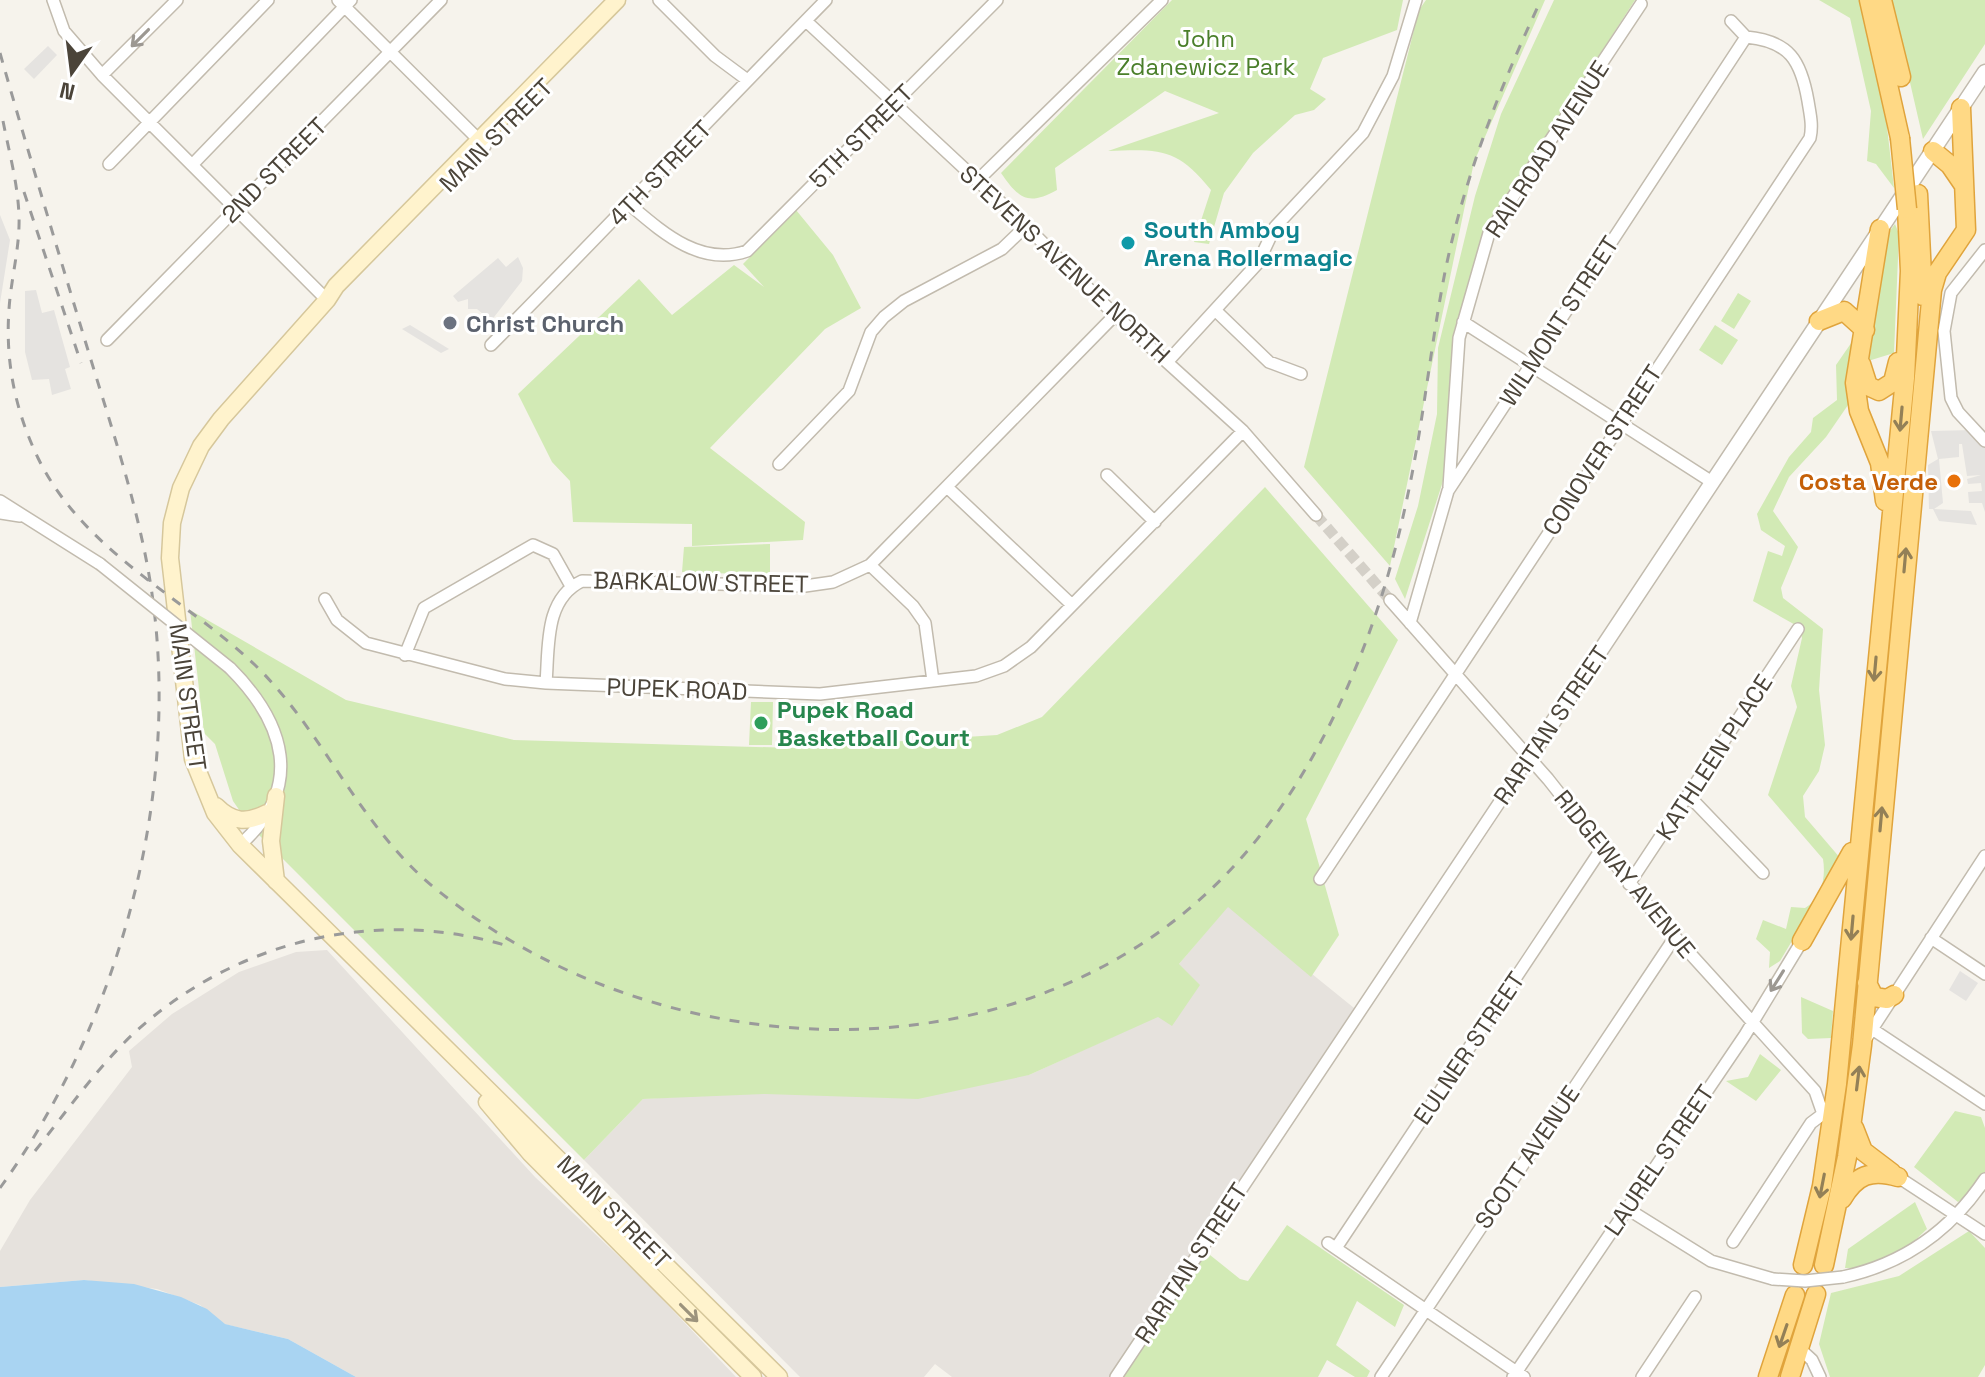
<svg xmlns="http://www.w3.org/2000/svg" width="1985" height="1377" font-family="'Space Grotesk',sans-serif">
<rect width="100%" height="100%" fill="#f6f3ec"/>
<path fill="#e6e2dd" d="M1228,906L1359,1012L1117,1377H952L935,1364L924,1377H800L584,1160L643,1099L1029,1075L1158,1016L1179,964Z
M327,950L535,1177L646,1282L736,1377H356L288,1339L224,1324L200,1305L157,1289L84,1280L0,1287V1251L30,1200L132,1067L129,1051L172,1014L239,972L296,952Z"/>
<path fill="#d2eab5" d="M1172,0H1403L1397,30L1323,58L1310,89L1326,99L1314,110L1295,115L1253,153L1224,193L1209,244L1194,242L1211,190C1177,148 1161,149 1108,151L1219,113L1165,91L1055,168L1057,190C1028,206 1019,199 1001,173Z
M1426,0H1545L1474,162L1390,566L1304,467L1419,10Z
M1554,0H1635L1488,227L1454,331L1444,478L1405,599L1395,579L1418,506L1437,414L1438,348L1475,196L1501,114Z
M1819,0H1860L1884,101L1894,188L1876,164L1867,161L1871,111L1850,18Z
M1891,0H1985V44L1923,139Z
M796,210L833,255L861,308L825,329L710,448L805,522L803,540L692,546V524L573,522L570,481L552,462L518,394L639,279L672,315L734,265L764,287L743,264Z
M1895,224L1899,234L1894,353L1868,361L1883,240Z
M1738,293L1751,301L1734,329L1721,321Z
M1715,325L1738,340L1722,365L1699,350Z
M1856,336L1848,405L1826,437L1789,477L1773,511L1798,547L1781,588L1783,598L1823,629L1819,690L1825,745L1819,771L1803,796L1805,817L1841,859L1780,961L1769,968L1770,952L1756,939L1763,920L1786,929L1791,907L1805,908C1822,898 1826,877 1823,859L1768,795L1797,707L1791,686L1802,638L1799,627L1753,601L1768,551L1782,556L1785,546L1761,530L1757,514L1789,457L1811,432L1813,418L1837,400L1836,365Z
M1265,487L1398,640L1306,819L1339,935L1311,977L1228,907L1179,964L1200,985L1172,1026L1158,1017L1029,1075L918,1099L765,1094L643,1099L584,1160L251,827L233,801L215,744L204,733L190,610L346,700L514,740L794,748L997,735L1042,717Z
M770,544V575L682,572L684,547Z
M751,702H773L772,745H749Z
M1801,997L1833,1011L1831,1038L1808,1039L1802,1033Z
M1760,1054L1781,1070L1756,1101L1726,1081L1748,1077Z
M1955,1111L1981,1117L1985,1128V1176L1982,1183L1958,1202L1914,1167Z
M1915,1202L1927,1229L1886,1268H1845L1848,1249Z
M1287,1225L1404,1305L1395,1327L1357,1301L1336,1345L1370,1371L1367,1377H1355L1327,1360L1318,1377H1116L1200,1247L1240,1279L1248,1281Z
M1969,1231L1985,1248V1365L1978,1377H1830L1819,1344L1831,1293L1899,1276Z"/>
<path fill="#e5e3e0" d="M48,46L57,55L34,79L24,69Z
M0,215L10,240L0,303Z
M518,257L523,268L522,281L491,321L477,309H468V299L458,302L453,296L498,258L506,267Z
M36,290L42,313L54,310L70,367L65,369L71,389L52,395L49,379L32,380L25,352V291Z
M410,325L449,349L441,353L402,329Z
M1973,430L1985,443V512L1982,503H1969L1968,492L1982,491L1981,483L1968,484L1967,479L1981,475L1967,476L1962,444H1959V457L1939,459L1943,503L1934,509L1971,511L1977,525L1939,521L1933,509H1929L1928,465L1938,459L1931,431Z
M1960,971L1978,983L1966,1001L1949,990Z"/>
<path fill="#a9d4f2" d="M84,1280L134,1284L181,1297L207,1309L225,1324L288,1339L356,1377H0V1287Z"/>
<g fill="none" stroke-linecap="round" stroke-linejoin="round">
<path stroke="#d4d0c8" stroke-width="11" stroke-dasharray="11 5.5" stroke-linecap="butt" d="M1316,515L1390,600"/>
<g stroke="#c2bbae" stroke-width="14">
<path id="minor" d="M53,0L64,31L102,75L327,300
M338,0L485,146
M659,0L715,56L746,79
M806,21L1026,226L1115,315L1243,431L1316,515
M1731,21L1746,37
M102,75L177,0
M109,164L268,0
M192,165L351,0
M977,181L1162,0
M630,205C663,233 701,267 747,251L997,0
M1985,250L1951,293L1944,331L1951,398L1958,412L1985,441
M1215,310L1269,362L1301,374
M1463,322L1712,482
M107,340L441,0
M491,345C604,231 714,114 826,0
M1169,360L1258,263L1275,227L1363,133L1393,76L1416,0
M779,464L849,391L871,332L884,317L904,301L1002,249L1026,226
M1107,475L1155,522
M1449,487L1459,338L1489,233L1641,4
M948,488L1071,604
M0,501L100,564
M0,513L20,516
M870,565L913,606L925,623L933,681
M325,599L337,620L366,643L505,679L546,683L820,694L976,676L1004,666L1031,647L1243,431
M1390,600L1548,779L1657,917L1815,1091L1823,1114L1811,1123L1733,1242
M1410,623L1448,491L1746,37
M405,655L424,608L533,545L553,554L571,586
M230,668C285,723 305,787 240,845
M546,683C549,647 544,599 582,581L805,586L833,582L870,565L1115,315
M1689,796L1763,873
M1320,879L1810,138C1813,125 1810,114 1808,101C1801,61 1790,41 1746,37
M1629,884L1798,629
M1931,938L1985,974
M1872,1029L1985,1104
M1865,1040L1985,856
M1898,1177L1985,1234
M1626,1208L1711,1261L1773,1279
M1328,1243L1524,1377
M1336,1248L1602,848
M1843,1277C1903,1264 1951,1230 1985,1179
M1800,1349L1812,1360L1820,1377
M1116,1377L1529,758
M1381,1377L1675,937
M1513,1377L1745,1035L1802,941
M1642,1377L1695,1297"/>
</g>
<g stroke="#c2bbae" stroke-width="17">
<path id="tertiary" d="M1529,758L1985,72"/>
</g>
<g stroke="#d6c79b" stroke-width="19">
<path id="secondary" d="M617,0L336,286L327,300L221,419L201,446L181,488L172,523L170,558L193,759L215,813L240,845L779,1377
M276,796L271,841L276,881
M216,806C233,823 247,823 267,813
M487,1102L530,1153L753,1377"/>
</g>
<g stroke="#e0a43c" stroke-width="21">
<path id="trunk" d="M1869,0L1900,138
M1882,0L1901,77
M1933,151L1950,165L1963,184
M1918,194L1923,296
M1880,229L1855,383L1859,411L1880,463L1885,501
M1819,321L1844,311L1865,330
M1861,364L1868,386L1879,391L1893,382L1898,362
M1802,941L1852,852
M1867,983L1874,997L1887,999L1894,995
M1854,1128L1863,1151L1892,1173
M1842,1199C1856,1175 1871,1169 1898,1177
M1803,1265L1822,1186L1837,1084L1905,378L1910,271L1907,209
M1824,1265L1847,1157L1862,1045L1932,290L1937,273L1966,230L1961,108
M1768,1377L1795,1295
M1790,1377L1816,1294"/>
</g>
<use href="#minor" stroke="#fff" stroke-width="11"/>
<use href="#tertiary" stroke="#fff" stroke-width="14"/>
<use href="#secondary" stroke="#fff3cd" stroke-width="16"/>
<use href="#trunk" stroke="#ffd985" stroke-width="18"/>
<path stroke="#9a9a9a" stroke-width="3" stroke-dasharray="10 10" stroke-linecap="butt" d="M0,53C29,155 60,258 91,360C112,429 135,498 148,569C186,778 124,1016 0,1188
M3,121C9,152 18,184 19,216C20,243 13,271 10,298C4,354 13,406 38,458C84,552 182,596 255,665C325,733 359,827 436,889C675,1083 1069,1088 1265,829C1336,736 1382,617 1406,503C1423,427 1430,349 1445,272C1464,178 1500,87 1541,0
M24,192L81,363
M35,1151C67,1111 96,1069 133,1034C234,941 375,906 508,946"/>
<g stroke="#c2bbae" stroke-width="14" stroke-linecap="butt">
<path id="minor-bridge" d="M100,564L230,668
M1773,1279L1805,1281L1843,1277"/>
</g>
<g stroke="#e0a43c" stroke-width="21" stroke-linecap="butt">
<path id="trunk-bridge" d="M1900,138L1907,209"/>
</g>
<use href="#minor-bridge" stroke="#fff" stroke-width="11"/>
<use href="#trunk-bridge" stroke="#ffd985" stroke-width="18"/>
</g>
<defs><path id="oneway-shaft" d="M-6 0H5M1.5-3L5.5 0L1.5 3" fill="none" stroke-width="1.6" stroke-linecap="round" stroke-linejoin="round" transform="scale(2)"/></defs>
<g stroke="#9c9892">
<use href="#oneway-shaft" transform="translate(140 38) rotate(135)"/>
<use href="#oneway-shaft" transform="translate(1777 981) rotate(122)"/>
</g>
<g stroke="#938057">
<use href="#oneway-shaft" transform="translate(1901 419) rotate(95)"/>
<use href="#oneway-shaft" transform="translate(1905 560) rotate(-85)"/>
<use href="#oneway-shaft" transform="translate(1875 669) rotate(95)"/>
<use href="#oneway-shaft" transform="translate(1881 819) rotate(-85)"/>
<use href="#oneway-shaft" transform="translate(1852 928) rotate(95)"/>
<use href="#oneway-shaft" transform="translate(1858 1078) rotate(-83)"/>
<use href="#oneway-shaft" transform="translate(1822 1186) rotate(101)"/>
<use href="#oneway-shaft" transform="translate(1783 1336) rotate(109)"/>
</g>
<use stroke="#9c937c" href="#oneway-shaft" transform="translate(689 1313) rotate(45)"/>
<circle fill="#0f9aa8" stroke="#fff" stroke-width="3" cx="1128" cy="243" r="8"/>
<circle fill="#6b7280" stroke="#fff" stroke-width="3" cx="450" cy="323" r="8"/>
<circle fill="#e8710a" stroke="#fff" stroke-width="3" cx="1954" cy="481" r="8"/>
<circle fill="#2e9e5b" stroke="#fff" stroke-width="3" cx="761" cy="723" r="8"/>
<g text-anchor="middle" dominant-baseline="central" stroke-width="6" stroke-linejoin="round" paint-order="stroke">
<g font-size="24" fill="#4a7f2a" stroke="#fff">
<text x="1206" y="38">John<tspan x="1206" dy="28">Zdanewicz Park</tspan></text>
</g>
<g font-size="24" fill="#4b4439" stroke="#fff">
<text transform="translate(496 135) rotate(-45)">MAIN STREET</text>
<text transform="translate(861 136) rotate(-45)">5TH STREET</text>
<text transform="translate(1547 149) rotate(-57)">RAILROAD AVENUE</text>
<text transform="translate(274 170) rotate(-45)">2ND STREET</text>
<text transform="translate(660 173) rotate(-46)">4TH STREET</text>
<text transform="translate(1065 264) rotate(43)">STEVENS AVENUE NORTH</text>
<text transform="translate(1559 321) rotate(-57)">WILMONT STREET</text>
<text transform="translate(1602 450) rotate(-57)">CONOVER STREET</text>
<text transform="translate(701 582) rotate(1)">BARKALOW STREET</text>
<text transform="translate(677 689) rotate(2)">PUPEK ROAD</text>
<text transform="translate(188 697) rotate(82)">MAIN STREET</text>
<text transform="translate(1551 725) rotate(-56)">RARITAN STREET</text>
<text transform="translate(1714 757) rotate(-57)">KATHLEEN PLACE</text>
<text transform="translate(1625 874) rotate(51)">RIDGEWAY AVENUE</text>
<text transform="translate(1469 1048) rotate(-56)">EULNER STREET</text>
<text transform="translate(1527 1157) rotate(-56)">SCOTT AVENUE</text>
<text transform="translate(1659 1160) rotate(-56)">LAUREL STREET</text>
<text transform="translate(614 1212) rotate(45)">MAIN STREET</text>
<text transform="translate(1191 1263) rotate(-57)">RARITAN STREET</text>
</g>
<g font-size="24" font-weight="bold" fill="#0d838f" stroke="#fff" text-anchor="start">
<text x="1144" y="229">South Amboy<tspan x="1144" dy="28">Arena Rollermagic</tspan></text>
</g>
<g font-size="24" font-weight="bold" fill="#5b616d" stroke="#fff" text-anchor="start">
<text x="466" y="323">Christ Church</text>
</g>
<g font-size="24" font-weight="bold" fill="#c56008" stroke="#fff" text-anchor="end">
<text x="1938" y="481">Costa Verde</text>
</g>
<g font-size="24" font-weight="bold" fill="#27864d" stroke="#fff" text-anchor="start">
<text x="777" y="709">Pupek Road<tspan x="777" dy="28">Basketball Court</tspan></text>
</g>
</g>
<g transform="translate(72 72) rotate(194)" stroke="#ffffff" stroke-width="6" paint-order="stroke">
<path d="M0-6L14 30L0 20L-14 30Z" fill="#4b4439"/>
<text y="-12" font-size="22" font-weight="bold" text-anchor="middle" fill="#4b4439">N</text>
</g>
</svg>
